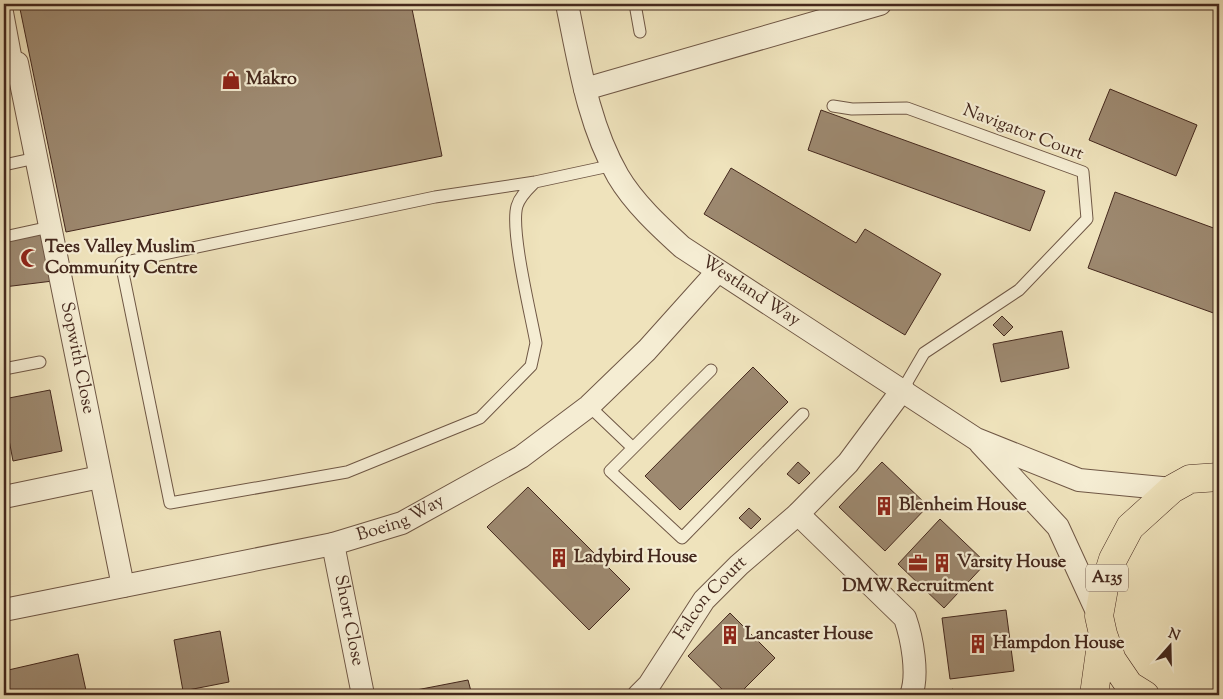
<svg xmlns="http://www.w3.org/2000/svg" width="1223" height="699" font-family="'Sorts Mill Goudy',serif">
<rect width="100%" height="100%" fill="#efe3bc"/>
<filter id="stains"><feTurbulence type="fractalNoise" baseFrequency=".004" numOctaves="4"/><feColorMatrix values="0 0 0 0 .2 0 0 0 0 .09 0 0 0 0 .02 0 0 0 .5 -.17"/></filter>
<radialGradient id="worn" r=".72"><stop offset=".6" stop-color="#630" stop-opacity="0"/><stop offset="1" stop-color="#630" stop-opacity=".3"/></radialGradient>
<path fill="#9d8970" stroke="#44281d" d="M19,4H411L442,156L66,232Z
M1110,89L1197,125L1176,176L1089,140Z
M821,110L1045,191L1030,231L808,150Z
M731,168L856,243L865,229L941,274L905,335L704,214Z
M1115,192L1219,230V315L1088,268Z
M50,227L61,280L4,287V237Z
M1002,316L1013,327L1004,336L993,325Z
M1062,331L1069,368L1001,382L993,344Z
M753,367L788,402L680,510L645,476Z
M50,390L62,451L13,461L4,413V399Z
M798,462L810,473L799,484L787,474Z
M882,462L928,506L885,551L839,507Z
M528,487L630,589L589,630L487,527Z
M749,508L761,519L751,529L739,518Z
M940,519L986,563L944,608L898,564Z
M1006,610L1014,671L950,679L942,618Z
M730,613L775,658L738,695H728L688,656Z
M220,631L229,682L183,691L174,640Z
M78,654L87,695H4V671Z
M468,680L472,695H406V692Z
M952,689L969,695H949Z"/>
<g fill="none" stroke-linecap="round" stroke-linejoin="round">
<g stroke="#6f5745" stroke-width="13">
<path id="service" d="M6,4L17,63
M635,4L640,32
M833,106L852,109L907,108L1083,172L1087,219L1019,290L924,353L903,389
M4,165L36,158
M535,182C528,189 520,196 517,206C510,230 531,315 536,343L531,366L480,418L347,472L170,503L121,263L435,197L535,182L614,165
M4,237L50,227
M4,369L40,362
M711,370L610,471L682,538L803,414
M589,406L633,448"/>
</g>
<g stroke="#6f5745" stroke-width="24">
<g id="minor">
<path id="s1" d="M567,4C579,62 588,124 618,176C634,203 659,226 682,247L976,439L1079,480L1172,489"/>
<path id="s2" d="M17,63L123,586"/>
<path d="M585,89L880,4"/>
<path d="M980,443L1058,527L1099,616"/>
<path d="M4,497L100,477"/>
<path d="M798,514L905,618C912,638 919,675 911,695"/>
<path id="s3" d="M333,544L363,695"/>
<path id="s4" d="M4,610L333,544L402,523L521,457L589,406L647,350L717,272"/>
<path id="s5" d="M639,695L649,685L704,600L739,565L798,514L848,463L903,389"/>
</g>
</g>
<g stroke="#44281d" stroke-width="29">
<path id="primary" d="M1094,695L1102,637
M1145,695L1129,685L1112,660L1103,634L1099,616L1104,588L1113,559L1130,527L1172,489L1190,479L1219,477"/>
</g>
<use href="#service" stroke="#f5edd3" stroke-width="11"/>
<use href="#minor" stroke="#f5edd3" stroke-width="22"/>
<use href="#primary" stroke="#efe3bc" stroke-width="28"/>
</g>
<defs>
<g id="shop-bare" transform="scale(1.5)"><path d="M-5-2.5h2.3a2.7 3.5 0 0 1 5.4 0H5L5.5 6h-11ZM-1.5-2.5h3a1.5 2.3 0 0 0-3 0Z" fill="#8f2418" stroke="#f5edd3" stroke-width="2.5" paint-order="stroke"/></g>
<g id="mosque-bare" transform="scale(1.5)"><path d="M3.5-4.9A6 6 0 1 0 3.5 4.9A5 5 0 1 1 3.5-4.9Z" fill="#8f2418" stroke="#f5edd3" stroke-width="2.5" paint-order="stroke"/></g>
<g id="building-bare" transform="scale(1.5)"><path d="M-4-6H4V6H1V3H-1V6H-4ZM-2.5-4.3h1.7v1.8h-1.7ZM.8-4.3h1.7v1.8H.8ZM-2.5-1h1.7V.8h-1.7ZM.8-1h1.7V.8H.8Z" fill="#8f2418" stroke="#f5edd3" stroke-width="2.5" paint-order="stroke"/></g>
<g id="office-bare" transform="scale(1.5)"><path d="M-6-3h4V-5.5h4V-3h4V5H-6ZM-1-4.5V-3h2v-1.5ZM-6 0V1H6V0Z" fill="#8f2418" stroke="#f5edd3" stroke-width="2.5" paint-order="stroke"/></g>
</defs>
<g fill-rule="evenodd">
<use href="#shop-bare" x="231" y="80"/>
<use href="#mosque-bare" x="30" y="258"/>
<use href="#building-bare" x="884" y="506"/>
<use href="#building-bare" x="559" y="558"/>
<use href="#office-bare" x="918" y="563"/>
<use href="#building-bare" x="942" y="563"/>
<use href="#building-bare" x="730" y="635"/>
<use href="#building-bare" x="978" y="644"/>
</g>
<g text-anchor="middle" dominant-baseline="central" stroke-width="4.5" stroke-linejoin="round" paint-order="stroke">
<rect fill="#f5edd3" stroke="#796354" stroke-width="1" x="1086" y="564.5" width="42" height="27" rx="4"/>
<g font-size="16" font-weight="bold" fill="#44281d">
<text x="1107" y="578">A135</text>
</g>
<g font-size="18" font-weight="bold" fill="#44281d" stroke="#f5edd3" text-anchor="start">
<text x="246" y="80">Makro</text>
<text x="45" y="248">Tees Valley Muslim<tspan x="45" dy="21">Community Centre</tspan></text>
<text x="899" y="506">Blenheim House</text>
<text x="574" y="558">Ladybird House</text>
<text x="957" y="563">Varsity House</text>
<text x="918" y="587" text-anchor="middle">DMW Recruitment</text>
<text x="745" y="635">Lancaster House</text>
<text x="993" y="644">Hampdon House</text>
</g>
<g font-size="18" fill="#44281d" stroke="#f5edd3">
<text transform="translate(1023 133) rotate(21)">Navigator Court</text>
<text stroke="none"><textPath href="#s1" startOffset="358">Westland Way</textPath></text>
<text stroke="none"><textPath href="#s2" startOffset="301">Sopwith Close</textPath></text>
<text stroke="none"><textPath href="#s4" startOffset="408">Boeing Way</textPath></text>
<text stroke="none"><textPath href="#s5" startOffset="121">Falcon Court</textPath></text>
<text stroke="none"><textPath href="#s3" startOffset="78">Short Close</textPath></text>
</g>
</g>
<rect width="1223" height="699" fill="none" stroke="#efe3bc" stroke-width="20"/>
<rect x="5" y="5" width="1213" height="689" fill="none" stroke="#44281d" stroke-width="2.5"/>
<rect x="10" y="10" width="1203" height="679" fill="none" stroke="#44281d"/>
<g transform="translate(1170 646) rotate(20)" stroke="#f5edd3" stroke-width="4" paint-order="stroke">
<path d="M0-4L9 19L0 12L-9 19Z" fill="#44281d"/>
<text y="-8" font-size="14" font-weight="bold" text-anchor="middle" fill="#44281d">N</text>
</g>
<rect width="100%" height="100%" filter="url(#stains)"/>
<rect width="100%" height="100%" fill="url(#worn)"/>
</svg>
